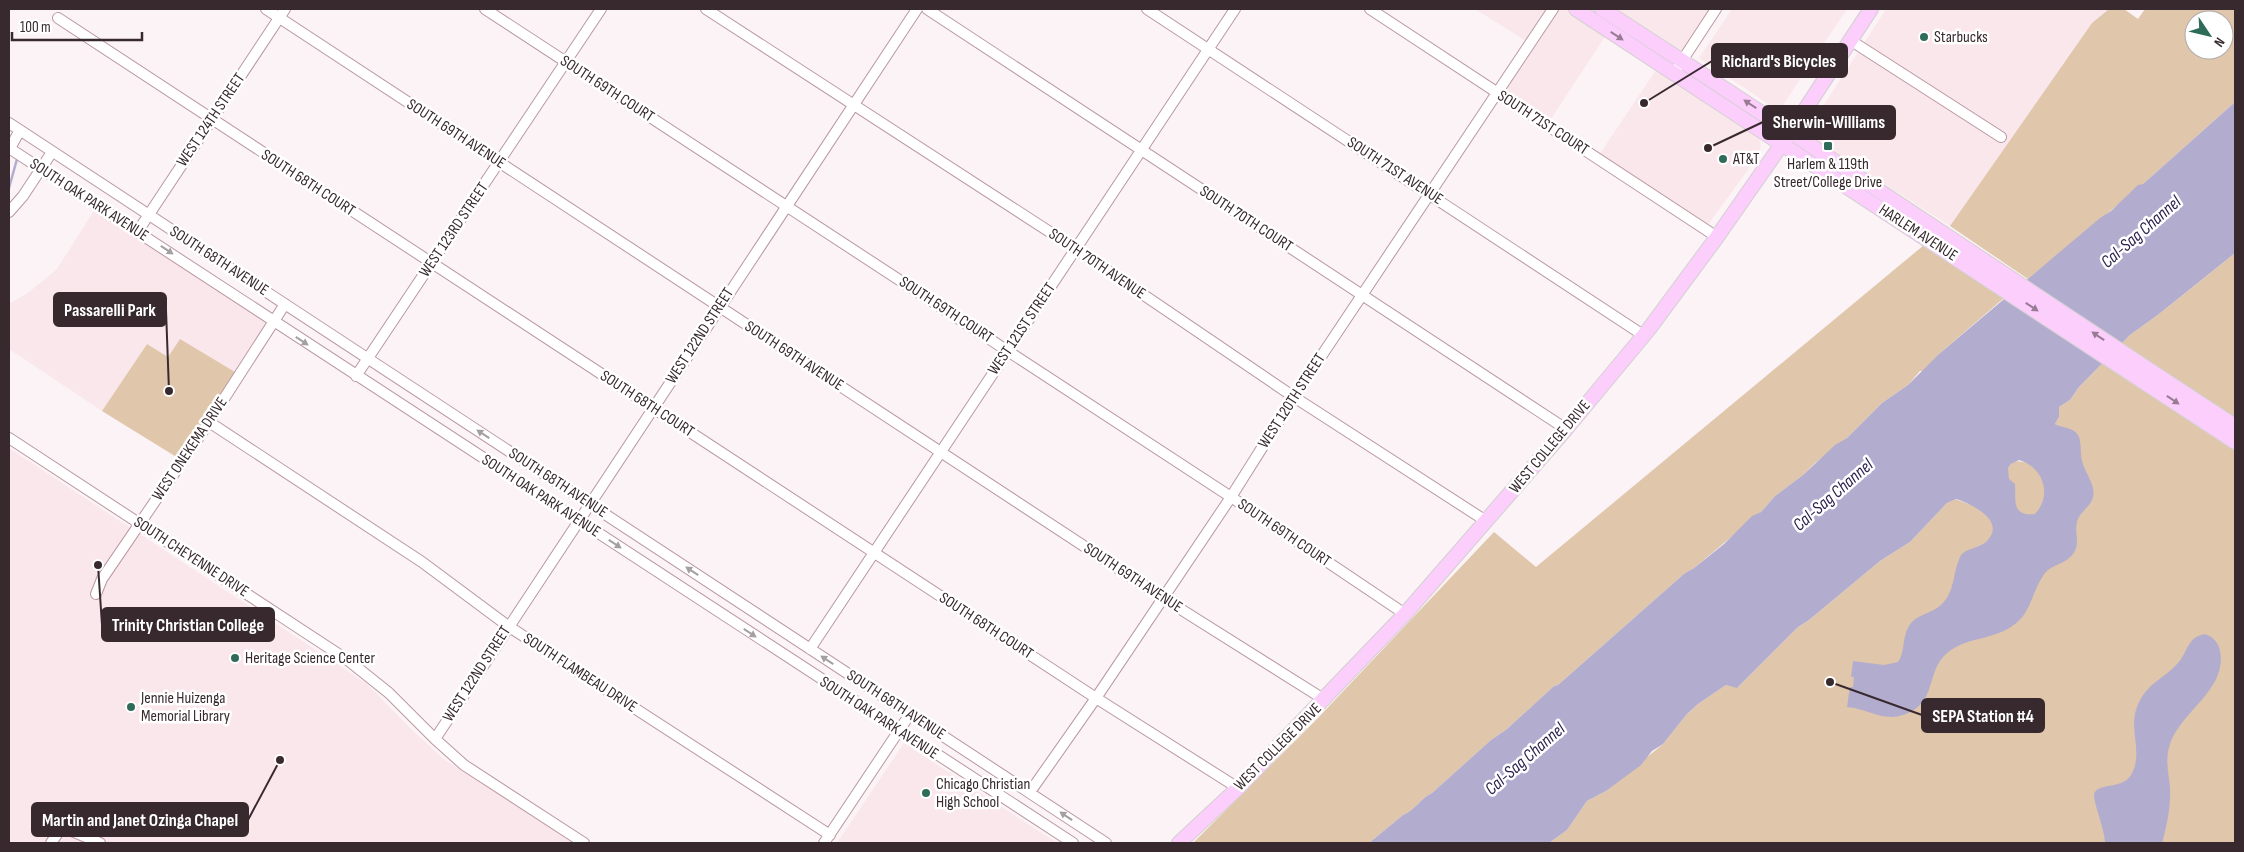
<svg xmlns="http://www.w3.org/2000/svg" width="2244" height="852" font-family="'Sofia Sans Condensed',sans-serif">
<rect width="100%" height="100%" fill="#fbf3f5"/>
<path fill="#fae7ec" d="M1475,9H1566L1606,35L1549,122L1503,92L1534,46Z
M1616,9H1710L1681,52Z
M1732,9H1847L1779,111L1699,58Z
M1886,9H2109L2092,23L1950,226L1818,141L1814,136L1812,128L1816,117Z
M1658,67L1754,132L1759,138L1761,146L1758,156L1707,226L1599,155Z
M95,209L266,322L235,372L180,339L168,357L147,344L102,411L9,349V304L29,292L57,269Z
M9,448L366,683L411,729L445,760L576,843H9Z
M904,743L1057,843H837Z"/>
<path fill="#e0c6ab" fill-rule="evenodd" d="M2109,9H2124L2138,19L2145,9H2235V102L2143,184L2028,279L1950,226L2092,23ZM2194,20H2224V50H2194Z
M1924,245L2004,298L1939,354L1924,371H1920L1908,385L1882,403L1847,438L1815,463L1803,475L1775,496L1761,512L1694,568L1685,573L1558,685L1554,686L1507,729L1491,740L1432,793C1421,798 1414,811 1403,815L1369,843H1193L1316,720L1494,532L1536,567Z
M2235,253V843H1549L1567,830L1587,801L1606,791L1663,744L1687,714L1698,704L1726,685L1738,687L1798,627L1809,620L1880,561L1910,542L1947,503L1955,499L1976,507L2008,479V468C2013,460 2018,460 2027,463L2060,427L2055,424L2059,417V407L2070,400L2079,387L2130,335L2159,314Z
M180,339L235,372L178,458L102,411L147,344L168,357Z"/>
<path fill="#b2adcf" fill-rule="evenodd" d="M2235,102V253L2159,314L2130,335L2079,387L2070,400L2059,407V417L2055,424C2063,429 2072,426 2078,435C2082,442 2080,454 2082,461C2085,473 2096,485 2093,497C2091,507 2079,512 2077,522C2074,533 2081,544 2073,554C2065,565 2050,564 2043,576C2032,592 2031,612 2015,624C1994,641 1966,636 1946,654C1926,672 1937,702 1906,714C1884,723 1869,709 1847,707L1850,687H1853L1854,677H1851L1853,661L1884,665L1898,662C1905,653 1902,637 1909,626C1916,614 1931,614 1941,605C1956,591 1952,572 1961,555C1967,548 1979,548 1986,542C2008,521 1971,504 1956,499L1947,503L1910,542L1880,561L1809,620L1798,627L1737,688L1726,685L1698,704L1687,714L1663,744L1652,751L1641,765L1606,791L1587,801L1567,830L1549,843H1369L1403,815C1414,811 1421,798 1432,793L1491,740L1507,729L1554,686L1558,685L1685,573L1694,568L1724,544L1752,516L1761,512L1775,496L1803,475L1835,445L1847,438L1882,403L1908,385L1939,354L2100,218L2111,211L2138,185L2143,184ZM2019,460C2043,467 2053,495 2035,514C2011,517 2016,499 2015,484L2009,479L2008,468L2011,464Z
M2205,634C2227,641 2223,671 2212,686C2198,709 2173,724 2168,752C2166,764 2169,776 2170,787C2171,805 2167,826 2162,843H2105C2105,830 2093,801 2094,795C2096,782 2122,790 2131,775C2144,753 2128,730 2137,707C2147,682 2163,680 2178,663C2188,652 2187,637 2205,634Z"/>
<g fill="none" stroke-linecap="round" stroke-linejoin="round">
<path stroke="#b2adcf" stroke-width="2.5" d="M9,188L17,159"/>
<g stroke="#ba97a1" stroke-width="12">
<path id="minor" d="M266,9L1163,598L1325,700
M485,9L1231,497L1405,614
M706,9L1076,249L1294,397L1486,521
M927,9L1566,429
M1147,9L1643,335
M1370,9L1717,237
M58,18L1096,698L1238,788
M1850,40L2001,137
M1674,73L1716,9
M9,123L1106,843
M9,148L1073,843
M9,150L20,130
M9,212L23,196L52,152
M138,231L285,9
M356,376L601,9
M209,422L422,562L508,626L830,835
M9,438L349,661L389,693L435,739L464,765L584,843
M96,594L102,579L209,422L285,304
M810,649L1235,9
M435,739L917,9
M1030,792L1096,698L1231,497L1294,397L1553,9
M51,843L62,827L100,843
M824,843L910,714"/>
</g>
<g stroke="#d3d0d1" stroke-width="16">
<path id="major" d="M1576,9L2235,442
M1602,9C1815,146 2023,288 2235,426
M1179,843L1238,788L1405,614L1566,429L1649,329L1717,237L1791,131L1871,9"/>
</g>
<use href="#minor" stroke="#fff" stroke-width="10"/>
<use href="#major" stroke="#fbcefc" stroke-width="14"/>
</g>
<defs><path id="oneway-solid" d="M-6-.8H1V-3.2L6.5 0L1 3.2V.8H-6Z" transform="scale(1.25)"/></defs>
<g fill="#997c94">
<use href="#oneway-solid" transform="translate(1617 36) rotate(33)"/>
<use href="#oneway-solid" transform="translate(1750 104) rotate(-147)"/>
<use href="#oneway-solid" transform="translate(2032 307) rotate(33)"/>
<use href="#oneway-solid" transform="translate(2098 336) rotate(-146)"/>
<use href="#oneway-solid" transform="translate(2173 400) rotate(34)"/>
</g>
<g fill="#a59fa0">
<use href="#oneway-solid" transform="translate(167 250) rotate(34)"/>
<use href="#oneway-solid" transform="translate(302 341) rotate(33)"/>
<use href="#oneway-solid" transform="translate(483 434) rotate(-147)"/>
<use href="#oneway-solid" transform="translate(615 544) rotate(33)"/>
<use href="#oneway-solid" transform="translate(692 571) rotate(-147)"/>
<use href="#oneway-solid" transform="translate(750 633) rotate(33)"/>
<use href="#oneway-solid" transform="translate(827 660) rotate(-147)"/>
<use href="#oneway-solid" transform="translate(1066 816) rotate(-146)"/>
</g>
<g fill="#2e6b58" stroke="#fff" stroke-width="2">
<circle cx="1924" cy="37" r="5"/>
<rect x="1823" y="141" width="10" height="10" rx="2.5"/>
<circle cx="1723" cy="159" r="5"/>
<circle cx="235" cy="658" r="5"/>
<circle cx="131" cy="707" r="5"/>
<circle cx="926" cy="793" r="5"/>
</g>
<g text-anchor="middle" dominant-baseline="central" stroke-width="5" stroke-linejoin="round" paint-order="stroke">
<g font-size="16" fill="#37292d" stroke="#fff" text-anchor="start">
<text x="1934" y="37">Starbucks</text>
<text x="1733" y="159">AT&amp;T</text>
<text x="1828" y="164" text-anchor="middle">Harlem &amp; 119th<tspan x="1828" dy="18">Street/College Drive</tspan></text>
<text x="245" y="658">Heritage Science Center</text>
<text x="141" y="698">Jennie Huizenga<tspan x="141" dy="18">Memorial Library</tspan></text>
<text x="936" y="784">Chicago Christian<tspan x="936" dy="18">High School</tspan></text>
</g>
<g font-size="16" fill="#37292d" stroke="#fff">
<text transform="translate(607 89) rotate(33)">SOUTH 69TH COURT</text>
<text transform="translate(211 120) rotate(-56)">WEST 124TH STREET</text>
<text transform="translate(1543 123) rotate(33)">SOUTH 71ST COURT</text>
<text transform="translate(456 134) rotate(33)">SOUTH 69TH AVENUE</text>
<text transform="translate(1395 171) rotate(33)">SOUTH 71ST AVENUE</text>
<text transform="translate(308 183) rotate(33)">SOUTH 68TH COURT</text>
<text transform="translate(89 200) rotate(33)">SOUTH OAK PARK AVENUE</text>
<text transform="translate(1246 219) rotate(33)">SOUTH 70TH COURT</text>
<text transform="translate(454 230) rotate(-56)">WEST 123RD STREET</text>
<text transform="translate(1918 233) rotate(33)">HARLEM AVENUE</text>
<text transform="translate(219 261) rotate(33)">SOUTH 68TH AVENUE</text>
<text transform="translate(1097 264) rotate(34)">SOUTH 70TH AVENUE</text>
<text transform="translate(946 310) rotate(33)">SOUTH 69TH COURT</text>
<text transform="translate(1022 329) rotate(-56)">WEST 121ST STREET</text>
<text transform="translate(700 336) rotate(-57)">WEST 122ND STREET</text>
<text transform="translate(794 356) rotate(33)">SOUTH 69TH AVENUE</text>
<text transform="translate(1292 401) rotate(-57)">WEST 120TH STREET</text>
<text transform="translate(647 404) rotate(33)">SOUTH 68TH COURT</text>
<text transform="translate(1550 447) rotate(-50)">WEST COLLEGE DRIVE</text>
<text transform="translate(190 449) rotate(-56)">WEST ONEKEMA DRIVE</text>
<text transform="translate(558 483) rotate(33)">SOUTH 68TH AVENUE</text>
<text transform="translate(541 496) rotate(33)">SOUTH OAK PARK AVENUE</text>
<text transform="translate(1284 533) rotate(34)">SOUTH 69TH COURT</text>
<text transform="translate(191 557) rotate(33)">SOUTH CHEYENNE DRIVE</text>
<text transform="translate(1133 578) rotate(33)">SOUTH 69TH AVENUE</text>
<text transform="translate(986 626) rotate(33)">SOUTH 68TH COURT</text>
<text transform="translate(580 673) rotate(33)">SOUTH FLAMBEAU DRIVE</text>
<text transform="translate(477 674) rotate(-57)">WEST 122ND STREET</text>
<text transform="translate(896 705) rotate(33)">SOUTH 68TH AVENUE</text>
<text transform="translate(879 718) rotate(33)">SOUTH OAK PARK AVENUE</text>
<text transform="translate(1278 747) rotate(-45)">WEST COLLEGE DRIVE</text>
</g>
<g font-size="18" font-style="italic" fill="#2c214e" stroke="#fff">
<text transform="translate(2141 232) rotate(-41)">Cal-Sag Channel</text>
<text transform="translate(1833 495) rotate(-41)">Cal-Sag Channel</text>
<text transform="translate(1525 759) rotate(-41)">Cal-Sag Channel</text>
</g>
</g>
<path fill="none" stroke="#37292d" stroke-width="2" d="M1644 103L1712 61M1708 148L1763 122M169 391L166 310M98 565L102 625M1830 682L1922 715M280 760L248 820"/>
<g fill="#37292d" stroke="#fff" stroke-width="2">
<circle cx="1644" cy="103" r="5"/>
<circle cx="1708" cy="148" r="5"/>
<circle cx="169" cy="391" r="5"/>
<circle cx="98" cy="565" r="5"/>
<circle cx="1830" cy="682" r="5"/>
<circle cx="280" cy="760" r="5"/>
</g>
<g fill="#37292d" stroke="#37292d" stroke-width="2">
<rect x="1712" y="44" width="135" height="33" rx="5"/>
<rect x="1763" y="106" width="132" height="33" rx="5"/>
<rect x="54" y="293" width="112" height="33" rx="5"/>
<rect x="102" y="608" width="172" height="33" rx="5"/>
<rect x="1922" y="699" width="122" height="33" rx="5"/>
<rect x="32" y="803" width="216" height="33" rx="5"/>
</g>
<g font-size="18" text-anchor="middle" font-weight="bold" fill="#fff">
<text x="1779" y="67">Richard's Bicycles</text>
<text x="1829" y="128">Sherwin-Williams</text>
<text x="110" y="316">Passarelli Park</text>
<text x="188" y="631">Trinity Christian College</text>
<text x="1983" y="722">SEPA Station #4</text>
<text x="140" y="826">Martin and Janet Ozinga Chapel</text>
</g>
<rect width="2244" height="852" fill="none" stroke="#37292d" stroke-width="20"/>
<g transform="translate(2209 35) rotate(125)"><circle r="24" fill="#ffffff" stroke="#afa9ab"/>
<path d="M0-4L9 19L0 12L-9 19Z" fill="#2e6b58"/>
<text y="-8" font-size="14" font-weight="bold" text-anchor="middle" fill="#37292d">N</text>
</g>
<path d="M12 32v8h130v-8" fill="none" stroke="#37292d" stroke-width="2.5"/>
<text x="20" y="32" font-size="15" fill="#37292d" stroke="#ffffff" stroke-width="4" paint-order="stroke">100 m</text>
</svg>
